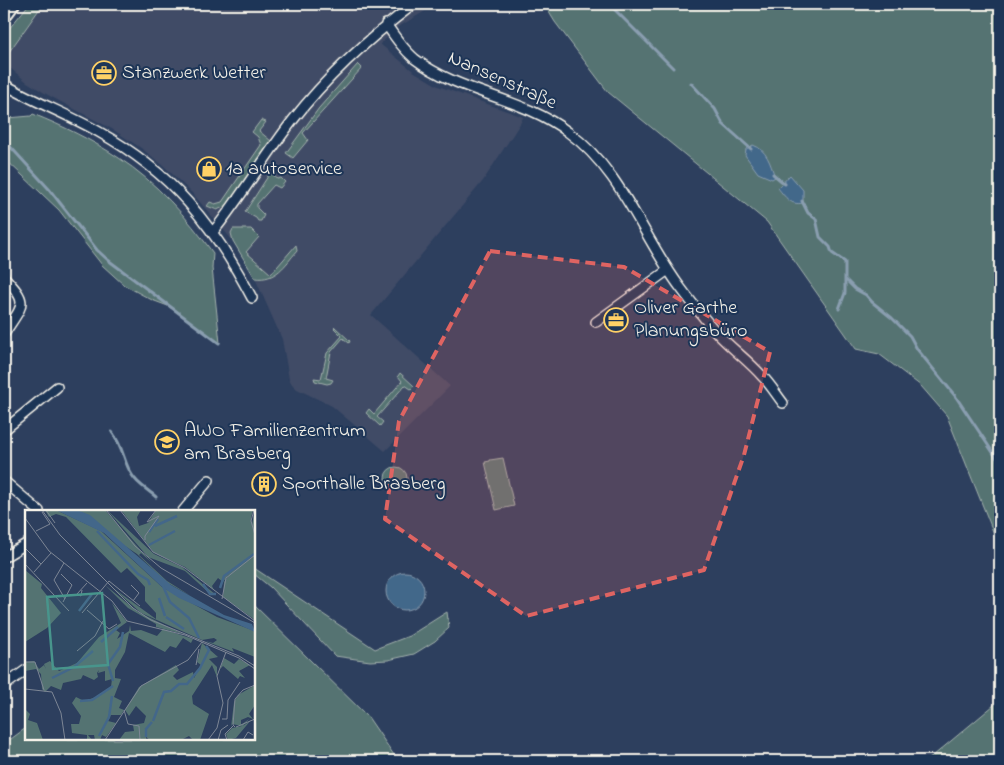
<svg xmlns="http://www.w3.org/2000/svg" width="1004" height="765" font-family="'Indie Flower',sans-serif">
<rect width="100%" height="100%" fill="#2d3f5e"/>
<filter id="ink" filterUnits="userSpaceOnUse"><feTurbulence type="fractalNoise" baseFrequency=".02" numOctaves="2"/><feDisplacementMap in="SourceGraphic" scale="10" xChannelSelector="R" yChannelSelector="G"/><feConvolveMatrix kernelMatrix="1 2 1 2 8 2 1 2 1" color-interpolation-filters="sRGB"/></filter>
<g filter="url(#ink)">
<path fill="#404b66" d="M43,4H437L400,26L380,44L413,71L438,86L523,117L521,122L483,181L371,315L450,386L385,451L332,406L297,389L292,384L289,379L282,339L255,278L233,241L193,194L164,166L141,148L112,129L48,95L27,82L4,63V59Z"/>
<path fill="#547372" stroke="#a4b2ad" d="M29,4H43L4,59V35Z
M544,4H1000V549L947,416L921,386L879,354L856,349L767,222L608,92L555,22Z
M358,64L362,68L303,133L308,140L293,158L286,153L319,108Z
M33,114C63,126 92,140 119,158C156,182 187,217 213,253L212,268L220,343L168,306L152,300L124,285L102,265L59,210L4,158V131L8,118L31,116Z
M261,120L266,122L259,131L271,141L226,206L217,210L207,206L210,202L215,204L222,202L261,145L258,137L252,132Z
M270,173L274,175L277,179L281,178L285,182L280,188L274,185L257,204V208L264,215L261,221H258L256,218L245,212Z
M233,229H251L259,237L246,252L271,274L296,245L297,251C285,265 276,281 255,278L233,241L231,233Z
M335,327L350,341L349,343L343,338L331,352L326,378L333,380L331,383L327,384L315,381L314,378L321,379L327,353L342,336L334,328Z
M400,373L414,386L411,389L405,385L377,417L383,422L380,426L366,413L369,409L374,414L402,381L398,376Z
M503,458L514,506L496,510L485,462L490,461V460Z
M385 478a11 11 0 1 1 22 0a11 11 0 1 1-22 0Z
M254,568L375,649L409,636L447,612L449,628L435,641L414,654L388,660L370,661L335,656L270,587L254,574Z
M254,605L368,717L398,761H4V744L26,728V739H254Z
M1000,700V761H927Z"/>
<path fill="#43678a" stroke="#8a9eb0" d="M753,145C767,150 770,163 775,177L772,179L758,173L745,155L746,149Z
M790,175L803,190V203C791,206 785,197 778,188Z
M386 591a19 19 0 1 1 38 0a19 19 0 1 1-38 0Z"/>
<g fill="none" stroke-linecap="round" stroke-linejoin="round">
<path stroke="#8a9eb0" stroke-width="3" d="M609,4L673,68
M981,4L984,6L1000,8
M691,83L715,109L723,124L751,149
M7,143L49,189L97,250L108,260L219,343
M773,174L785,184
M802,201L808,213L816,219L820,237L830,247L832,253L845,262V293L839,309
M846,280L855,289L866,295L872,302L892,318L910,336L917,349L956,397L998,460L1000,469
M112,432C124,448 123,461 132,475C137,484 148,490 156,497"/>
<g stroke="#f4f1e8" stroke-width="12">
<path id="minor" d="M386,24C395,37 403,49 415,59C461,94 522,97 568,132C622,171 642,236 680,287C692,303 705,320 718,334C732,349 749,361 762,376C770,384 776,394 783,403
M4,84C34,102 68,114 99,132C171,172 214,225 252,298
M213,232C242,196 265,156 293,120C328,75 369,38 414,4
M4,277C30,304 23,304 4,334
M596,322L668,270
M4,430L57,387
M4,481L39,511
M183,511L209,480
M4,557L26,544
M4,686L26,670"/>
</g>
<g stroke="#f4f1e8" stroke-width="16">
<path id="secondary" d="M4,16L13,4"/>
</g>
<use href="#minor" stroke="#1d3557" stroke-width="9"/>
<use href="#secondary" stroke="#1d3557" stroke-width="12"/>
</g>
</g>
<path fill="#df6462" fill-opacity="0.2" stroke="#df6462" stroke-width="4" stroke-dasharray="10 6" stroke-linejoin="round" d="M490,251L624,267L770,352L744,455L704,570L526,616L385,519L399,421Z"/>
<defs>
<g id="office-ring" transform="scale(1.25)"><circle r="9.5" fill="#1d3557" stroke="#ffd166" stroke-width="1.5"/><path d="M-6-3h4V-5.5h4V-3h4V5H-6ZM-1-4.5V-3h2v-1.5ZM-6 0V1H6V0Z" fill="#ffd166"/></g>
<g id="shop-ring" transform="scale(1.25)"><circle r="9.5" fill="#1d3557" stroke="#ffd166" stroke-width="1.5"/><path d="M-5-2.5h2.3a2.7 3.5 0 0 1 5.4 0H5L5.5 6h-11ZM-1.5-2.5h3a1.5 2.3 0 0 0-3 0Z" fill="#ffd166"/></g>
<g id="school-ring" transform="scale(1.25)"><circle r="9.5" fill="#1d3557" stroke="#ffd166" stroke-width="1.5"/><path d="M0-5L7-2L0 1L-7-2ZM-4 1L0 2.5L4 1V4Q0 6-4 4Z" fill="#ffd166"/></g>
<g id="building-ring" transform="scale(1.25)"><circle r="9.5" fill="#1d3557" stroke="#ffd166" stroke-width="1.5"/><path d="M-4-6H4V6H1V3H-1V6H-4ZM-2.5-4.3h1.7v1.8h-1.7ZM.8-4.3h1.7v1.8H.8ZM-2.5-1h1.7V.8h-1.7ZM.8-1h1.7V.8H.8Z" fill="#ffd166"/></g>
</defs>
<g fill-rule="evenodd">
<use href="#office-ring" x="104" y="73"/>
<use href="#shop-ring" x="209" y="169"/>
<use href="#office-ring" x="616" y="320"/>
<use href="#school-ring" x="167" y="442"/>
<use href="#building-ring" x="264" y="484"/>
</g>
<g text-anchor="middle" dominant-baseline="central" stroke-width="4" stroke-linejoin="round" paint-order="stroke">
<g font-size="20" fill="#f4f1e8" stroke="#1d3557" text-anchor="start">
<text x="122" y="73">Stanzwerk Wetter</text>
<text x="226" y="169">1a autoservice</text>
<text x="634" y="308">Oliver Garthe<tspan x="634" dy="23">Planungsbüro</tspan></text>
<text x="184" y="431">AWO Familienzentrum<tspan x="184" dy="23">am Brasberg</tspan></text>
<text x="282" y="484">Sporthalle Brasberg</text>
</g>
<g font-size="20" fill="#f4f1e8" stroke="#1d3557">
<text transform="translate(502 81) rotate(24)">Nansenstraße</text>
</g>
</g>
<g transform="translate(25 510)">
<rect width="230" height="230" fill="#2d3f5e"/>
<path d="M20,0H31L76,21L137,77L192,107L227,120L230,122V147L207,138L209,142L180,131L188,133L192,130L189,128L177,130L116,103L88,78L131,109V103L120,91V77L111,67L102,58L96,63L41,7L31,4L24,7ZM46,0H80L126,52L116,43L114,45L142,71L166,86L141,72L112,44ZM82,0L129,44L157,57L191,85L183,82L160,61L123,47ZM96,0H116L112,7L114,16L123,13L131,0H228L226,8L227,14L230,0V110L198,87L199,72L205,63L198,72L193,68L187,76L189,80L160,57L129,43ZM0,60L17,74L16,78L36,103L22,118L0,132ZM80,75L113,102L158,124L131,117V114L103,98ZM74,83L87,93L102,112L91,120L95,123L92,129L104,121L105,115L106,121L116,120L132,126L138,119L168,129L166,133L158,128L151,138L145,136L140,142L104,123L100,142L90,160V168L96,169L89,187L97,191L94,198L99,200L96,205H86L83,211L91,213L81,227L77,225L75,230H70L69,225H63L67,230H62V225L47,223L46,214H54L56,206L47,193L51,187L59,191L74,186L86,177L87,169L80,171V161L73,163L74,160L72,163L73,167L69,170L58,165L56,169L38,173L36,180L26,176L20,182L17,179L16,164L11,159L0,161V152L9,151L14,159L19,155L21,159L19,154L25,151L34,161L52,153L74,127L96,113L87,93ZM177,133L193,147L184,149L192,157V167L187,155L167,186L168,194L184,204L175,230H168L164,226L156,230H125L121,227V230H94L100,222L109,221L108,215L119,213L121,206L111,196L104,206L100,200L114,177L151,155L154,160L148,166L152,170L168,162L169,168L176,155L172,152ZM199,148L209,154L214,149L225,155L214,161L220,168L215,166L213,169L198,156L195,159ZM230,175V195L224,204L228,209L223,207L216,210V215L224,209L218,216L226,210L211,228L203,230L201,224L207,218L217,216L207,214L206,217L209,192L213,185ZM0,199L5,204L3,210L12,213L18,230H0Z" fill="#547372"/>
<path d="M31,0H52L65,5L146,75L199,105L227,114L230,122L154,88L137,77L79,23Z" fill="#43678a"/>
<path fill="none" stroke="#43678a" stroke-width="2.5" d="M130,16L152,6M72,21L113,64L123,70L125,75M124,22L133,9M124,35L150,21M178,74L185,84H191M138,76L145,92L164,108L174,128M195,78L199,66L229,44M134,88L140,106M54,101L67,84M141,107L159,119M76,132L93,117M27,168L49,157L68,141M88,171L83,154L95,137L98,122M55,191L67,190L88,176M128,211L139,182L146,181L154,174H162L175,158L184,140L181,136M74,226L84,207L87,186M121,227V219L127,212"/>
<path fill="none" stroke="#7d8695" stroke-width="1" d="M17,0L35,25L108,98L126,110L214,146L230,156M21,0L30,13M81,0L110,36L136,58L230,113M95,0L128,42L160,58L230,111M229,0L226,11L230,25M0,8L24,41L87,91L102,111L160,125L214,148L230,159M11,21L25,14L17,2M120,30V26L134,6L122,12L131,0M0,38L16,54M39,53L29,70L40,89M0,54L44,101M9,62L26,43M36,64L47,75L38,92M106,75L114,83L108,91M57,80L56,86L52,84L62,73M197,89L201,68L230,45M62,100L84,119L92,114M57,103L84,71L115,96M52,141L70,126L78,111M0,152H10L19,180M171,155L174,139M0,179L27,182L36,203L40,230M99,200L103,214L114,216L115,230M197,209H202L203,190L215,172M210,217L208,215L210,189L218,180L230,175M211,217L230,209M80,230L116,176L163,150L177,132M183,230L192,218L198,193L192,166L201,142M193,230L196,220L203,215M202,230L200,224L208,216M218,230L223,222L228,225"/>
<path fill="#48958c" fill-opacity="0.15" stroke="#48958c" stroke-width="2.5" d="M77,83L83,155L28,159L22,87Z"/>
<rect width="230" height="230" fill="none" stroke="#f4f1e8" stroke-width="2.5"/>
</g>
<rect width="1004" height="765" fill="none" stroke="#1d3557" stroke-width="20"/>
<rect x="10" y="10" width="984" height="745" fill="none" stroke="#f4f1e8" stroke-width="2" filter="url(#ink)"/>
</svg>
